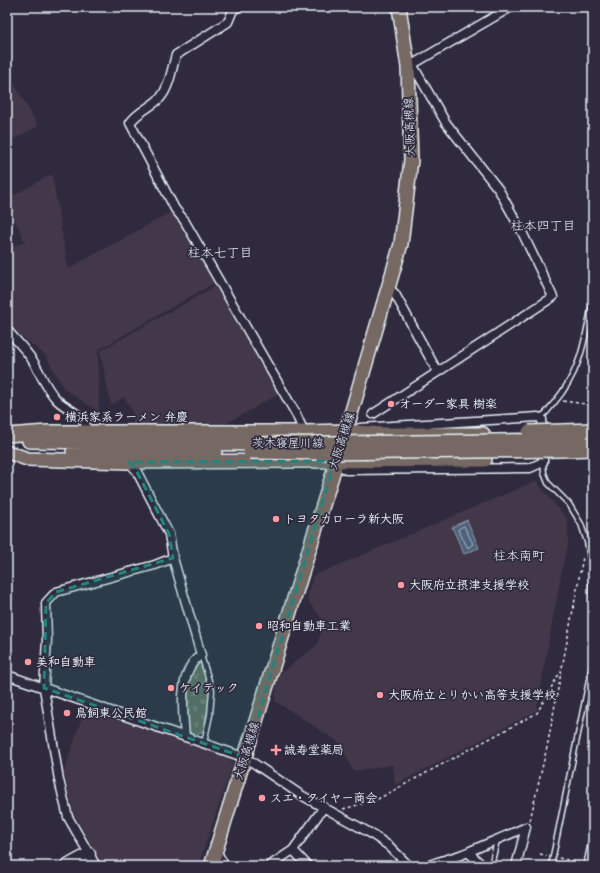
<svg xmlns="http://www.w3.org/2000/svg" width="600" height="873" font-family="'Balsamiq Sans','Klee One',sans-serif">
<defs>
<pattern id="cemetery-stones" width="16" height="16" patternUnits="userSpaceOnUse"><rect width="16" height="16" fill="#5e6b60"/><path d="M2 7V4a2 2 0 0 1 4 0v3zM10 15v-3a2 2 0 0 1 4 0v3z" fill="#758178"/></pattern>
</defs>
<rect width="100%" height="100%" fill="#2f2a3d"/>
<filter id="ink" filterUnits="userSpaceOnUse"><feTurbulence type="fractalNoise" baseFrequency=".025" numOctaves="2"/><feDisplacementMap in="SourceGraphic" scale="8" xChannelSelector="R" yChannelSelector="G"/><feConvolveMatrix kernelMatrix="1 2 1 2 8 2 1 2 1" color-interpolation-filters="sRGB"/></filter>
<g filter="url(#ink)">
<path fill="#433949" d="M7,71L38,126L7,143Z
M52,174L68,269L171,212L181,221L214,283L98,350L99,412L64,389L46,356L14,330L7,309V248L25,242L7,203V199Z
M216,286L280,393L224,425H133V413L124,397L111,405L100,351Z
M536,481L568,520V546L564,558L536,711L395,785L393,765L353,771L340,743L275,701L277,676L317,645L324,622L307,599L313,576Z
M85,709L228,757L233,764L198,866H103L74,814L64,772Z"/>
<path fill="url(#cemetery-stones)" stroke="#a3aeac" d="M197,662H200C214,682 208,710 203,731L196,736H193L187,728L186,690L191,672Z"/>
<path fill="#4e627a" stroke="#8c9bac" d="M467,520L479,548L464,554L452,527Z"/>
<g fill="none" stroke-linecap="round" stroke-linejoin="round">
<path stroke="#aab8c6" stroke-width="1" d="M464,526L473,544L468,548L458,530Z"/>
<g stroke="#e8f1f8" stroke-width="7">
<path id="lane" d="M538,417C547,415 548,409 554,403C582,370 584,341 593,300
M543,462L544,473L548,483L569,504L581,524L587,542L590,559L593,608
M201,655L212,690L210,715L204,743
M491,866L497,840
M551,866L593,661
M586,866L593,833"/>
</g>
<g stroke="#e8f1f8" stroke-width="11">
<path id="street" d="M238,7L233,10L228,22L176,55C172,67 170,86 161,97C152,107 138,111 130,123L175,209L184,220L296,414L304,432
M408,67L511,7
M388,287L395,294L437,371
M7,330C16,340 26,350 33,361C41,374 46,389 57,400C68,411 87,414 87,432
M373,414L553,297L522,232L499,190L446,123L412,64
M360,428L538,417L542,419L543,435
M335,461L346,470L530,468L543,462V446
M129,462L136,470L169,534L173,558L201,655C177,671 183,712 185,737
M7,675L246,758L301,795L370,833L389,846L409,866
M293,850L308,866
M216,851L225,866
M468,852L483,866
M96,866L68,817L59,780L44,688L47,640L46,603L56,592L155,565L173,558
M269,866L293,850L324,807
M427,866C440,860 455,858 468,852C488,843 507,836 526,827
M516,866L526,827"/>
</g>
<g stroke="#e8f1f8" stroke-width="15">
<path id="secondary" d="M67,866L89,854"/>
</g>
<g stroke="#e8f1f8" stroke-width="16">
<path id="primary" d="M563,431L593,430
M7,435L48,432H304L346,431L381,434H483
M564,440H593
M29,441L251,444
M564,450L593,449
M8,452L27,459L129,462L485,460
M73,452H215
M211,866L346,431L401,244L411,160L408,67L399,7"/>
</g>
<path stroke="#e8f1f8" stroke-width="1.5" stroke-dasharray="3 3" stroke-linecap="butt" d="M563,401L593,405
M343,809L376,800L537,713L560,672
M530,820L547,747L583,557
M540,854L547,856
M559,858L580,863"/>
<use href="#lane" stroke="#2f2a3d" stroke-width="4"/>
<use href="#street" stroke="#2f2a3d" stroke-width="8"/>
<use href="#secondary" stroke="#2f2a3d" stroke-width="12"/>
<use href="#primary" stroke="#766964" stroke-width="13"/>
<g stroke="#e8f1f8" stroke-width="16" stroke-linecap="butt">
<path id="primary-bridge" d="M529,432L563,431
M253,444L564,440
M250,452L323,453L564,450"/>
</g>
<use href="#primary-bridge" stroke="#766964" stroke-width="13"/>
</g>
</g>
<path fill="#25827c" fill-opacity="0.2" stroke="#25827c" stroke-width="3" stroke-dasharray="8 5" stroke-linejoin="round" d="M335,461L246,758L44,688L46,603L56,592L173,558L169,534L136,470L129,462Z"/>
<g fill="#ff9aa2" stroke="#2f2a3d" stroke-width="1.5">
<circle cx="391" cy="404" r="4"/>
<circle cx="57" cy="417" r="4"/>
<circle cx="276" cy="519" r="4"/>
<circle cx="401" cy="585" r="4"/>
<circle cx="259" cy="626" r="4"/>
<circle cx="28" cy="662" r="4"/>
<circle cx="171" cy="688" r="4"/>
<circle cx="380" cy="695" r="4"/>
<circle cx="67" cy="713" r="4"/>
<path d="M274 744h4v4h4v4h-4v4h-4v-4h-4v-4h4z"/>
<circle cx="262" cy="798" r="4"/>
</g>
<g text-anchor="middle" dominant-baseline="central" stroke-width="3.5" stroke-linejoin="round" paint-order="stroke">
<g font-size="12" fill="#e8f1f8" stroke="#2f2a3d">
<text transform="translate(410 127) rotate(-92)">大阪高槻線</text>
<text transform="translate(342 441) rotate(-72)">大阪高槻線</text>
<text x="288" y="443">茨木寝屋川線</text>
<text transform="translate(247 751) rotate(-73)">大阪高槻線</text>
</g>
<g font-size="12" font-weight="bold" fill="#e8f1f8" stroke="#2f2a3d" text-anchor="start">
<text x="399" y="404">オーダー家具 樹楽</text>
<text x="65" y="417">横浜家系ラーメン 弁慶</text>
<text x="284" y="519">トヨタカローラ新大阪</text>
<text x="409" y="585">大阪府立摂津支援学校</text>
<text x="267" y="626">昭和自動車工業</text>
<text x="36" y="662">美和自動車</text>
<text x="179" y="688">ケイテック</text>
<text x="388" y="695">大阪府立とりかい高等支援学校</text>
<text x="75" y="713">鳥飼東公民館</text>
<text x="284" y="750">誠寿堂薬局</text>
<text x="270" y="798">スエ・タイヤー商会</text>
</g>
<g font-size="13" fill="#e8f1f8" stroke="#2f2a3d">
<text x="543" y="226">柱本四丁目</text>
<text x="220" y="253">柱本七丁目</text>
<text x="519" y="556">柱本南町</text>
</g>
</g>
<rect width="600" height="873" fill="none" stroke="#2f2a3d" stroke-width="24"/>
<rect x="12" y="12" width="576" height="849" fill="none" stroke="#e8f1f8" stroke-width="1.5" filter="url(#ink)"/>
</svg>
